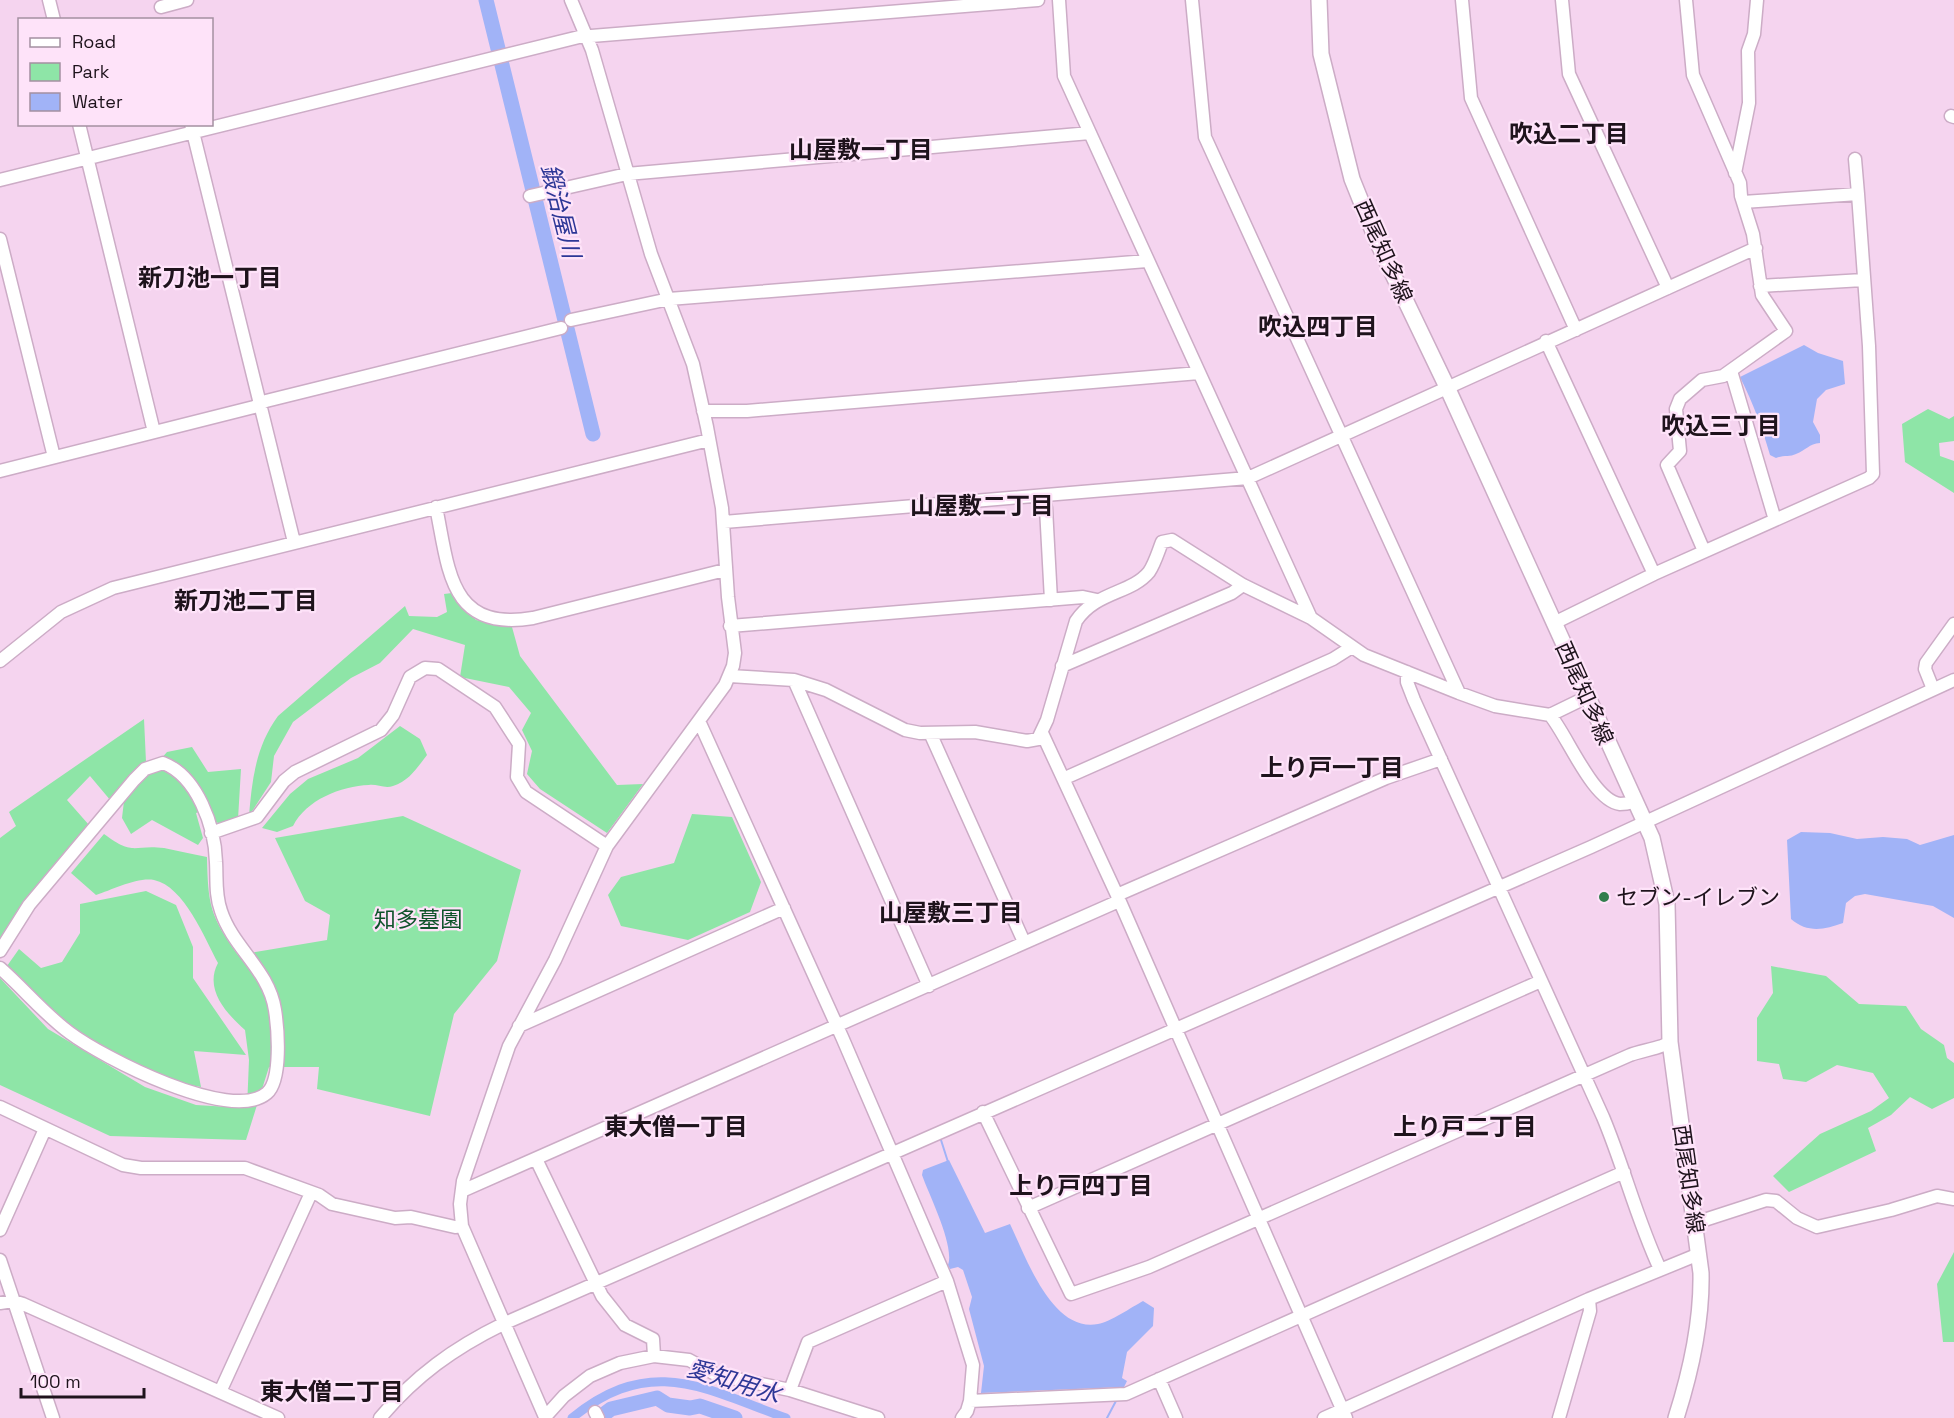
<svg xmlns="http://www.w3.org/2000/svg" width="1954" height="1418" font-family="'Space Grotesk','Noto Sans JP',sans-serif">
<rect width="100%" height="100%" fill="#f5d4ef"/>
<path fill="#8ee5a7" d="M1928,409L1949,419L1954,416V441L1939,443L1940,456L1954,461V493L1905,462L1902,424Z
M452,593L476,620L512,627L520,656L617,785L643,784L607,833L540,789L527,774L532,751L522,730L531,713L509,687L460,677L465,645L413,629L380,663L351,678L293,722L274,756L271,782L249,816C252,779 256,746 278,716L405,606L409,616L437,617L447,612L444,594Z
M144,719L146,762L111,801L90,776L67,800L89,825L0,944V838L16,826L9,812Z
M400,726L420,739L427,755C417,768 409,781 393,786C385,789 377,784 369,785C341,786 306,800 293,826L277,832L262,828L290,794L308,779L358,758Z
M192,747L208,772L241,769L238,819L220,824L212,820L207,809L196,813L203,838L198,845L152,820L131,834L122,818L124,801L167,752Z
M692,814L732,817L761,882L750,912L688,940L621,926L608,895L621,877L674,863Z
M403,816L521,870L497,961L454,1014L430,1116L317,1089L319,1067H269L246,1140L110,1136L0,1085V978L48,1029L145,1087L196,1105L247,1108L249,1060L245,1030C226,1013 204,989 218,963C205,939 184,886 154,880C137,877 112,890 96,895L71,873L104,834C135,857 133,844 164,848C178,851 192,854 207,857C208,905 210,916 238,955L327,940L330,915L305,901L275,838Z
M146,891L176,905L193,947V978L246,1055L194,1051L201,1087C186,1084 169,1082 155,1076C94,1053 51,1011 7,966L19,949L41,968L62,962L80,933V904Z
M1771,966L1826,976L1859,1004L1906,1006L1921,1029L1944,1045L1947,1058L1954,1063V1098L1932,1109L1910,1097L1891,1115L1868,1128L1876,1151L1789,1192L1773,1176L1820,1134L1871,1111L1889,1098L1873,1073L1837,1065L1806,1082L1783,1079L1779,1064L1757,1061V1018L1773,993Z
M1954,1252V1342H1943L1937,1284Z"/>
<path fill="#a1b3f7" d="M1804,345L1818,353L1843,361L1845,384L1826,390L1817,399L1813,422L1820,435V443C1809,444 1806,450 1796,454C1790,457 1783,455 1776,458L1770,455C1762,427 1753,403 1740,377Z
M1801,832L1830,833L1857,839L1883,837L1907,839L1920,845L1954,835V918L1933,906L1865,894L1855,896L1846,903L1843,923C1824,930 1807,933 1791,919L1787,840Z
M949,1160L985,1233L1010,1224C1026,1257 1052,1333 1098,1324C1110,1322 1132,1307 1143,1301L1154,1308L1153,1326L1127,1352L1122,1378L1127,1381L1124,1387L981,1393L984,1366L969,1309L972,1297L963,1270L958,1267L950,1269L948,1265C955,1246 929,1195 922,1175L923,1170Z"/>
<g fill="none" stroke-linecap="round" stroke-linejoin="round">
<path stroke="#a1b3f7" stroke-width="2" d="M941,1140L948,1162
M1107,1418L1117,1399"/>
<path stroke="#a1b3f7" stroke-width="9" d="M572,1418C651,1354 703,1388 786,1418"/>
<path stroke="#a1b3f7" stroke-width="15" d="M486,0L593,434
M599,1418L611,1409L657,1398L668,1405L690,1408L700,1406L735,1418"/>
<g stroke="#ccacc6" stroke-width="15">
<path id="minor" d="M49,0L54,20
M571,0L592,50L651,254L693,364L707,427L722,508L728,597L735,653L733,666L725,685L607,846L555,960L509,1046L463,1181L460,1204L462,1226L545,1417L564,1396L590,1376L620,1363L654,1356L689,1360L717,1375L790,1390L878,1418
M1059,0L1064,76L1311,618
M1192,0L1205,137L1459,693
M1462,0L1471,98L1576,330
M1562,0L1569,74L1668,288
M1686,0L1693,75L1740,183L1741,196L1753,234L1762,295L1786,331L1723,376L1702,380L1680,399L1676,409L1680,451L1667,465L1704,551
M161,7L187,0
M1951,116L1954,117
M79,124L154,432
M191,124L294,542
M1855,159L1858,194
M1735,173L1749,103L1748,51L1754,34L1757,0
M0,180L579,37L1038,0
M530,196L627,174L1090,133
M0,239L54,457
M1760,286L1863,280
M571,320L669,299L1147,261
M1546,341L1654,574
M1731,371L1775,520
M703,411H747L1199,373
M0,471L254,407L266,401L561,328
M1043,496L1046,508L1051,600
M436,507C449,570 449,632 533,618L725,570
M724,522L1248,478L1756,248
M1554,623L1654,574L1869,478L1873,474L1869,346L1858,194L1743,202
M730,626L1083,597L1097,600
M0,661L61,612L113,588L709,440
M1062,666L1232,593L1243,585
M1407,672V682L1414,700L1603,1117C1624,1167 1637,1220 1660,1269
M730,676L794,680L826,690L905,730L920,733L975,732L1027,741L1038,739L1047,720L1076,621C1096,591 1131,594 1149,572C1155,563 1158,552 1162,542L1172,540L1243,585L1311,618L1364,655L1459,693L1495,706L1550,715L1587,697
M794,680L929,986
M1933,689L1925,669L1926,663L1954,624
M1550,715C1567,735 1593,801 1620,804C1624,804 1630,803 1634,802
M699,721L842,1037L947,1281L973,1365L970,1401
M1042,733L1117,895L1346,1418
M931,735L1024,942
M1065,778L1333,659L1352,647
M211,833L257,817L284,781L295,772L381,730L393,715L410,677L425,668L438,669L495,707L519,744L517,777L526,792L607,846
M1117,895L1386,778L1441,759
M0,951L29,905L134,780L145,769L163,763C197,776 215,826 216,862C217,879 215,895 221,911C233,948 269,970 275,1010C278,1029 282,1080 267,1093C231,1124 102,1057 70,1033C44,1014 24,989 0,968
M519,1026L784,908
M0,1107L123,1165L141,1168H245L319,1195L332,1204L395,1218L411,1217L455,1227L462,1226
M983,1112L1071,1294L1149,1267L1630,1055C1640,1051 1665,1047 1670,1042
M536,1159L602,1296L625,1325L653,1339L654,1356
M462,1191L1119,901
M1028,1208L1541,981
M1695,1223L1766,1200L1776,1201L1797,1218L1817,1227L1891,1210L1937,1196L1954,1199
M0,1230L45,1129
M0,1260L53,1418
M0,1303L13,1301L23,1304L278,1418
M1159,1379L1176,1418
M790,1390L808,1342L947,1281
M220,1392L311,1193
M595,1412L598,1418
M380,1418C415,1376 454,1348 503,1324L1591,847L1954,680
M962,1418L967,1411L970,1401L1126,1394L1624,1172
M1324,1418L1589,1299L1699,1254
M1559,1418L1590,1311L1589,1299"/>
</g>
<g stroke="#ccacc6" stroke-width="18">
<path id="major" d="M1319,0L1321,54L1352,179L1377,241L1447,387L1652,838L1667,904L1670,1042L1701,1273C1702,1323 1691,1371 1676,1418"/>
</g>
<use href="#minor" stroke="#fff" stroke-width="12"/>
<use href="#major" stroke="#fff" stroke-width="15"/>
</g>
<circle fill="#327e4d" stroke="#fee3f9" stroke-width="2" cx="1604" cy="897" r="6"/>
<g text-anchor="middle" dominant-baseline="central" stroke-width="4.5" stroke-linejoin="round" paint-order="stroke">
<g font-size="22" fill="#1e131c" stroke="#fee3f9">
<text transform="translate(1384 251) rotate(66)">西尾知多線</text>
<text transform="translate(1585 693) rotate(66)">西尾知多線</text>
<text transform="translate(1689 1179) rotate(82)">西尾知多線</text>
</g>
<g font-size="22" fill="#1e131c" stroke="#fee3f9" text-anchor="start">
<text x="1616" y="897">セブン-イレブン</text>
</g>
<g font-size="22" fill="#0f532b" stroke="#fee3f9">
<text x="418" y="919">知多墓園</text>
</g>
<g font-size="24" font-weight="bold" fill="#1e131c" stroke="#fee3f9">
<text x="1569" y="133">吹込二丁目</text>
<text x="861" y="149">山屋敷一丁目</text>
<text x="210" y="277">新刀池一丁目</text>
<text x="1318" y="326">吹込四丁目</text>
<text x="1721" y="425">吹込三丁目</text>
<text x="982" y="505">山屋敷二丁目</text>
<text x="246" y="600">新刀池二丁目</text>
<text x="1332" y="767">上り戸一丁目</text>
<text x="951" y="912">山屋敷三丁目</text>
<text x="676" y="1126">東大僧一丁目</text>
<text x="1465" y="1126">上り戸二丁目</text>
<text x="1081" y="1185">上り戸四丁目</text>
<text x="332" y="1391">東大僧二丁目</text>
</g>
<g font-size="24" font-style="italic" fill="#2d3796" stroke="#fee3f9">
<text transform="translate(561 211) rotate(76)">鍛治屋川</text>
<text transform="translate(734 1381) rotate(17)">愛知用水</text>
</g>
</g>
<rect x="18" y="18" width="195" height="108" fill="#fee3f9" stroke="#a490a1" stroke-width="1.5"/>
<rect x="30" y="38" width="30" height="9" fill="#ffffff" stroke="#a490a1" stroke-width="1.5"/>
<text x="72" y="48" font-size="18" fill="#1e131c">Road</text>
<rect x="30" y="63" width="30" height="18" fill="#8ee5a7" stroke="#a490a1" stroke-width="1.5"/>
<text x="72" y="78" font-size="18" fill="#1e131c">Park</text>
<rect x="30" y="93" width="30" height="18" fill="#a1b3f7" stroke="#a490a1" stroke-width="1.5"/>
<text x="72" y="108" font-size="18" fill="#1e131c">Water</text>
<path d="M21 1388v9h123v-9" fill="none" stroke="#1e131c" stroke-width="3"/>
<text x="30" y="1388" font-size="18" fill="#1e131c" stroke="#fee3f9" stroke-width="4.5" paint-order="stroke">100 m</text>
</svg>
